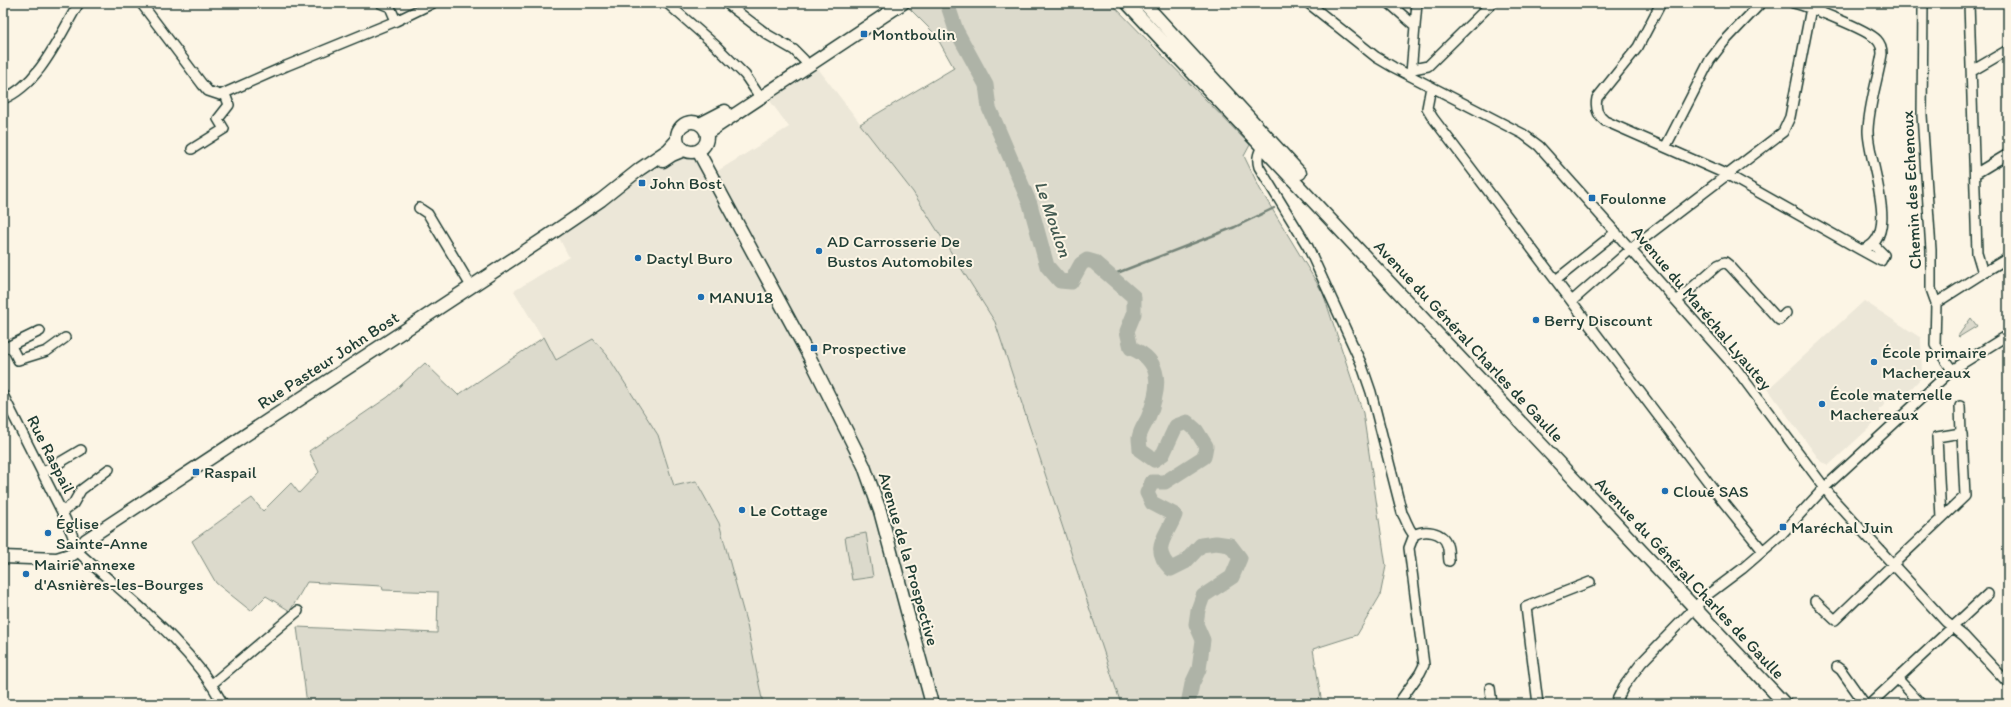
<svg xmlns="http://www.w3.org/2000/svg" width="2011" height="707" font-family="Itim,sans-serif">
<rect width="100%" height="100%" fill="#fcf5e5"/>
<filter id="ink" filterUnits="userSpaceOnUse"><feTurbulence type="fractalNoise" baseFrequency=".025" numOctaves="2"/><feDisplacementMap in="SourceGraphic" scale="8" xChannelSelector="R" yChannelSelector="G"/><feConvolveMatrix kernelMatrix="1 2 1 2 8 2 1 2 1" color-interpolation-filters="sRGB"/></filter>
<g filter="url(#ink)">
<path fill="#ece7d8" d="M813,62L913,192L995,322L1121,704H763L747,625L719,523L696,481L674,487L658,435L607,355L593,339L556,360L514,291L569,257L557,234L697,141L716,172L789,127L765,94Z
M1864,301L1921,338L1922,377L1907,393L1902,389L1892,398H1885V405L1879,409V419L1829,465L1821,462L1768,389Z"/>
<path fill="#dcdacc" stroke="#7e8c80" d="M904,3H1111L1250,145L1244,156L1260,189L1323,293L1363,413L1386,566L1380,596L1357,635L1313,649L1322,704H1121L995,322L913,192L860,124L954,68L935,34Z
M1971,318L1977,326L1959,337L1958,336Z
M544,337L556,360L593,339L607,355L658,435L674,486L696,481L719,523L747,625L763,704H307L297,627L437,633L438,592L383,590L382,586L307,582L290,611L266,596L251,611L216,583L192,541L252,498L263,511L291,483L299,493L319,472L309,451L388,397L425,363L458,395Z
M866,533L873,577L852,580L845,537Z"/>
<g fill="none" stroke-linecap="round" stroke-linejoin="round">
<path stroke="#758479" stroke-width="2.5" d="M1113,277L1117,273L1235,227L1274,208"/>
<path stroke="#aeb3a7" stroke-width="15" d="M947,3L956,30L986,85L989,108L1030,204L1047,266L1060,281L1071,282L1081,264L1087,260L1094,262L1134,297V314L1127,331L1131,348C1164,361 1160,389 1148,418C1145,424 1140,431 1139,438C1139,442 1140,446 1140,450L1154,460L1163,454L1176,426L1187,422L1196,430L1206,446L1204,457L1165,482H1152L1147,493L1152,503L1175,515C1166,538 1150,548 1171,569L1185,562L1201,545L1216,543L1230,545L1240,558L1232,577L1203,596L1198,610L1196,624L1203,640L1199,669L1192,684L1188,704"/>
<g stroke="#1f3d34" stroke-width="12">
<path id="minor" d="M141,3L202,84L208,91L220,95L286,66L396,21L433,3
M380,3L390,7L396,21
M667,3L715,45L745,75L760,97
M726,3L768,35L794,50L804,60
M1308,3L1376,57L1393,67L1523,134L1539,146L1734,366L1833,499L1946,622L1964,636L2008,683
M1389,3L1415,26
M1661,3L1638,47L1597,98C1595,108 1597,115 1605,121L1728,175L1861,250C1904,240 1867,160 1868,130C1869,104 1878,79 1882,54C1882,49 1881,44 1877,40C1867,29 1809,7 1793,3
M1923,3L1922,115L1931,250V289L1936,303L1935,345L1952,370
M1969,3L1977,253L1983,273L2008,258
M1413,69L1428,66L1492,3
M1972,71L2008,50
M1411,73L1417,3
M1431,87L1427,108L1433,118L1721,499L1763,551
M3,99C40,84 59,36 79,3
M1264,143C1259,152 1256,157 1259,167L1308,247L1361,363L1371,392L1402,513C1407,521 1407,527 1414,535
M1666,146L1710,60L1723,43L1761,3
M192,149L224,129L218,119L229,105L225,94
M1975,174L2008,154
M419,208L428,214L471,286
M1861,250L1881,261L1884,255L1874,245
M1556,280L1616,232
M1572,301L1638,243L1783,132L1790,117L1812,3
M1677,301L1718,265L1725,262L1730,266L1779,320L1786,313
M1936,303L1983,273
M11,346L18,360L47,351L65,338
M3,349L40,331
M3,395L62,512L72,534L77,551C128,598 189,642 223,704
M1960,406L1961,433
M42,473L81,450
M62,512L73,504L81,490L109,469
M1414,535C1424,529 1443,531 1447,545C1449,550 1448,556 1449,561
M1815,601L1835,620C1878,578 1922,537 1965,496L1962,434L1961,433L1937,437L1941,519
M1837,667L1841,670L1865,704
M1897,678L1921,704
M212,684L298,611
M1490,688L1492,704
M1398,704L1420,673L1424,665L1409,548L1414,535
M1538,704L1526,607L1590,582
M1615,704L1624,686L1642,662L1706,596L1742,569L1780,536L1824,488L1952,370L2008,335
M1870,704L1988,594"/>
</g>
<g stroke="#1f3d34" stroke-width="15">
<path id="major" d="M1127,3L1785,704
M1144,3L1300,173
M677 137a15 15 0 1 1 30 0a15 15 0 1 1-30 0Z
M700,124L725,111
M707,133L903,3
M698,151L809,356L864,466L880,511L932,704
M663,161L672,155L684,150
M3,557L57,559L73,554L86,540L548,236L601,200L640,169L668,150L677,140"/>
</g>
<use href="#minor" stroke="#fcf5e5" stroke-width="9"/>
<use href="#major" stroke="#fcf5e5" stroke-width="12"/>
</g>
</g>
<g fill="#1f6fb2" stroke="#fcf5e5" stroke-width="1.5">
<rect x="860" y="30" width="8" height="8" rx="2"/>
<rect x="638" y="179" width="8" height="8" rx="2"/>
<rect x="1588" y="194" width="8" height="8" rx="2"/>
<circle cx="819" cy="251" r="4"/>
<circle cx="638" cy="258" r="4"/>
<circle cx="701" cy="297" r="4"/>
<circle cx="1536" cy="320" r="4"/>
<rect x="810" y="344" width="8" height="8" rx="2"/>
<circle cx="1874" cy="362" r="4"/>
<circle cx="1822" cy="404" r="4"/>
<rect x="192" y="468" width="8" height="8" rx="2"/>
<circle cx="1665" cy="491" r="4"/>
<circle cx="742" cy="510" r="4"/>
<rect x="1779" y="523" width="8" height="8" rx="2"/>
<circle cx="48" cy="533" r="4"/>
<circle cx="26" cy="574" r="4"/>
</g>
<g text-anchor="middle" dominant-baseline="central" stroke-width="4" stroke-linejoin="round" paint-order="stroke">
<g font-size="17" fill="#1f3d34" stroke="#fcf5e5" text-anchor="start">
<text x="872" y="34">Montboulin</text>
<text x="650" y="183">John Bost</text>
<text x="1600" y="198">Foulonne</text>
<text x="827" y="241">AD Carrosserie De<tspan x="827" dy="20">Bustos Automobiles</tspan></text>
<text x="646" y="258">Dactyl Buro</text>
<text x="709" y="297">MANU18</text>
<text x="1544" y="320">Berry Discount</text>
<text x="822" y="348">Prospective</text>
<text x="1882" y="352">École primaire<tspan x="1882" dy="20">Machereaux</tspan></text>
<text x="1830" y="394">École maternelle<tspan x="1830" dy="20">Machereaux</tspan></text>
<text x="204" y="472">Raspail</text>
<text x="1673" y="491">Cloué SAS</text>
<text x="750" y="510">Le Cottage</text>
<text x="56" y="523">Église<tspan x="56" dy="20">Sainte-Anne</tspan></text>
<text x="1791" y="527">Maréchal Juin</text>
<text x="34" y="564">Mairie annexe<tspan x="34" dy="20">d'Asnières-les-Bourges</tspan></text>
</g>
<g font-size="17" fill="#1f3d34" stroke="#fcf5e5">
<text transform="translate(1911 190) rotate(-93)">Chemin des Echenoux</text>
<text transform="translate(1702 308) rotate(50)">Avenue du Maréchal Lyautey</text>
<text transform="translate(1469 341) rotate(47)">Avenue du Général Charles de Gaulle</text>
<text transform="translate(328 360) rotate(-33)">Rue Pasteur John Bost</text>
<text transform="translate(51 454) rotate(63)">Rue Raspail</text>
<text transform="translate(909 559) rotate(74)">Avenue de la Prospective</text>
<text transform="translate(1690 578) rotate(47)">Avenue du Général Charles de Gaulle</text>
</g>
<g font-size="18" font-style="italic" fill="#435a51" stroke="#fcf5e5">
<text transform="translate(1053 219) rotate(71)">Le Moulon</text>
</g>
</g>
<rect width="2011" height="707" fill="none" stroke="#fcf5e5" stroke-width="16"/>
<rect x="8" y="8" width="1995" height="691" fill="none" stroke="#1f3d34" stroke-width="1.5" filter="url(#ink)"/>
</svg>
